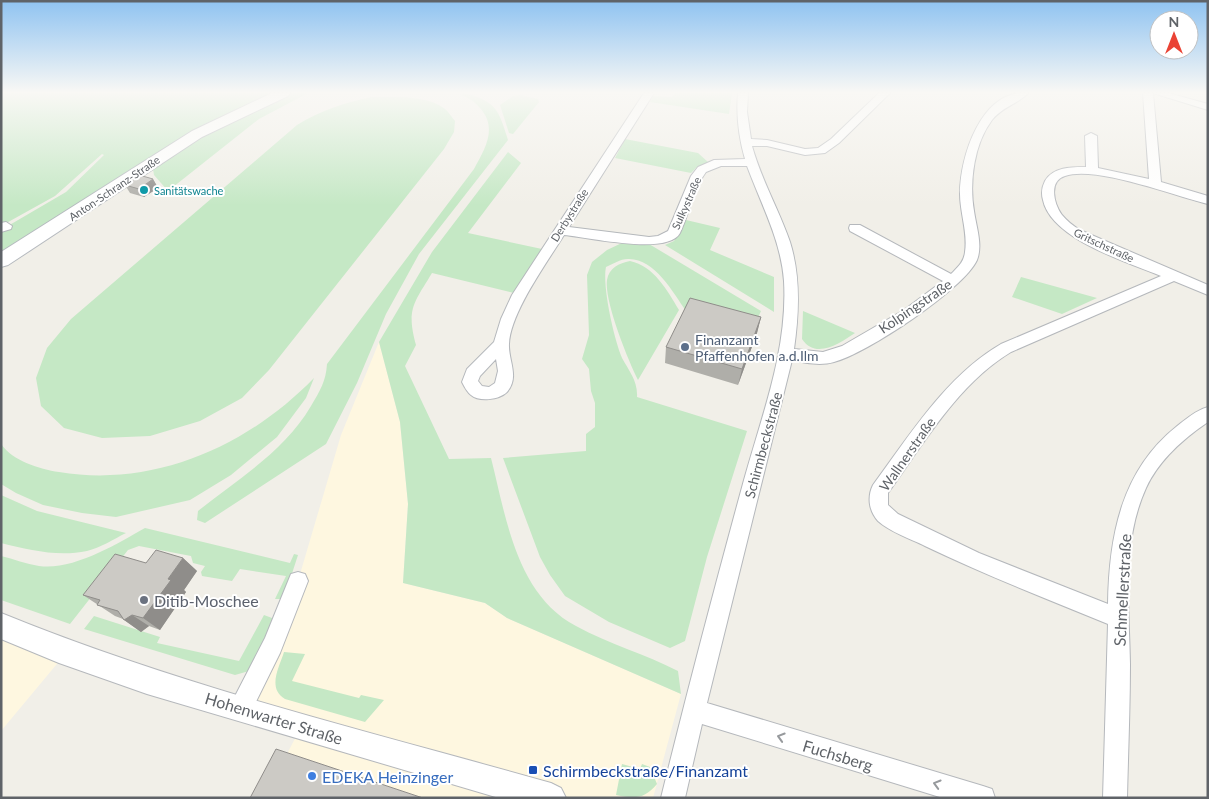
<svg xmlns="http://www.w3.org/2000/svg" width="1209" height="799" font-family="Lato,sans-serif">
<rect width="100%" height="100%" fill="#f1efe8"/>
<path fill="#fef7e0" d="M379,342L400,422L408,504L403,583L485,603L507,618L681,694L653,798H264L301,727L241,708L298,581L341,435Z
M1,626L66,653L1,731Z"/>
<path fill="#c5e8c5" d="M1,93H277L1,256V230L66,192L104,155L102,154L55,196L1,226Z
M291,93H308L259,119L168,191L154,175L153,169L163,160L202,135Z
M464,93C496,101 499,110 508,140L419,254L386,314L357,383L326,444L205,523L197,520L198,511C239,478 284,452 311,406C320,391 326,381 327,364L474,169C485,149 498,128 480,108C475,102 468,97 461,95Z
M675,93H732L729,114L650,102L653,96L672,97Z
M520,95L538,99L539,102L513,134L509,133L500,105L513,96Z
M372,97C393,97 429,95 445,109C449,112 452,118 455,121L454,132L444,149L269,370L242,398L200,421L150,436L102,438L64,428L41,406L36,378L47,348L71,319L297,125C321,110 344,103 372,97Z
M625,139L698,153L708,162L696,168L691,173L615,158Z
M508,152L521,163L468,233L542,249L514,293L432,273C414,303 406,309 416,345L405,366L449,459L491,458C506,517 516,594 576,626C609,644 645,654 678,671L681,694L507,618L485,603L403,583L408,504L400,422L379,342L432,252Z
M686,220L720,228L710,250L774,277V312L665,245L674,241Z
M626,241L649,244L761,311L757,320L686,311C673,292 654,258 628,259C620,259 613,264 606,267C602,286 614,339 622,358C629,371 638,381 637,397L747,431L707,557L685,641L670,648L609,622L565,596L550,575L540,557L503,458L586,451V434L595,427V403L591,391L589,369L582,359L589,335L587,275L592,262L607,250Z
M630,261C654,266 667,290 679,310L638,380C628,360 604,301 607,280C609,268 619,263 630,261Z
M1021,277L1097,298L1062,314L1012,297Z
M803,311L855,333C840,343 816,360 802,339Z
M314,378L306,398L277,437L231,475L190,500L116,517L82,513L43,505L16,493L1,484V444C13,461 39,469 59,472C154,488 248,446 314,378Z
M1,495L37,511L126,533C114,539 100,548 87,551C58,557 29,550 1,543Z
M145,528L290,563L294,554L298,555L285,595L282,599H275L286,576L240,569L232,581L202,576L201,572L205,566L193,563L191,556L139,546L128,550L70,624L1,600V556C14,559 26,564 39,566C72,571 117,544 145,528Z
M264,615L272,618V625L249,671L235,675L84,629L94,616L160,637L157,643L239,661Z
M284,652L305,654L292,681L359,698L361,695L384,700L365,722L285,699C267,688 279,668 284,652Z
M622,764L640,769L642,764L650,767L657,784C644,799 636,799 616,795Z"/>
<g fill="none" stroke-linecap="round" stroke-linejoin="round">
<g stroke="#b5b8bc" stroke-width="2">
<path id="minor" d="M644,93H654L569,227L649,237L658,236L668,231L691,176L698,167L714,160L745,159C739,138 736,116 738,93H748L747,112L751,139L767,140L805,149L818,148L831,139L879,93H890L839,143L825,153L805,155L767,146H752C761,179 779,210 790,242C801,277 799,314 794,349L823,352L842,346L904,310L943,281L850,231L849,228L850,225H860L951,274C958,267 964,262 965,252C968,233 960,213 960,194C960,157 981,89 1028,93C1018,104 1002,107 992,120C974,144 969,182 974,211C976,226 983,245 977,260C964,289 866,354 834,362C820,366 806,363 792,360L707,703L983,786L992,789L995,798H943L702,724L685,798H661C687,692 715,586 744,480C762,415 788,349 784,281C781,240 761,204 747,166H721L706,172C693,189 689,214 680,233C668,256 587,237 564,235C548,261 510,313 509,344C508,360 520,377 507,392C499,400 479,402 471,395C467,392 464,386 462,382L467,369L494,342L501,319L512,295ZM496,359L498,371L495,383L489,387L482,386L478,381L480,376Z
M1143,93H1168L1208,104V110L1153,93L1161,182L1208,196V204C1175,196 1095,165 1065,176C1048,181 1054,204 1062,215C1067,221 1073,226 1080,230L1208,285V295L1174,281L1011,352C959,383 923,444 888,493V505L898,514L979,553L1108,604C1109,537 1121,471 1176,427C1185,420 1196,410 1208,407V422C1183,439 1159,460 1146,488C1121,543 1129,606 1130,664C1130,709 1128,753 1127,798H1103L1108,624C1047,599 985,575 925,546C911,539 890,532 878,521C869,511 867,497 873,485C909,436 947,375 1001,344L1161,276C1127,262 1051,239 1043,200C1041,193 1042,187 1045,181C1053,167 1071,167 1086,167L1085,136L1091,133L1097,136L1098,168L1149,179Z
M6,222L12,226L11,229L1,232V223Z
M298,572L305,574L308,581L280,653L249,716L241,719L233,716L230,708L233,700L265,638L291,574Z"/>
</g>
<g stroke="#b5b8bc" stroke-width="2">
<path id="tertiary" d="M1,613C179,686 367,731 551,783L561,788L566,798H499L147,694L59,663L1,639Z"/>
</g>
<g stroke="#b6babf" stroke-width="2">
<path id="secondary" d="M272,93H290L288,96L202,137L8,265L1,267V252L192,131Z"/>
</g>
<use href="#minor" fill="#fff" fill-rule="evenodd"/>
<use href="#tertiary" fill="#fff" fill-rule="evenodd"/>
<use href="#secondary" fill="#fff" fill-rule="evenodd"/>
</g>
<path fill="#afaea9" d="M153,179L158,188L144,197L130,193L125,185Z
M761,317L757,333L738,385L665,363L666,347Z
M183,558L197,571L184,590L186,592L160,630L149,626L141,632L123,619L115,616L83,595L146,563Z"/>
<path fill="#8f8d8a" d="M153,179L158,188L144,197L139,189Z
M761,317L757,333L738,385L742,369Z
M183,558L197,571L184,590L186,592L160,630L143,618L168,579Z
M132,615L149,626L141,632L124,620Z"/>
<path fill="#cccac5" stroke="#8f8d8a" d="M139,175L153,179L139,189L125,185Z
M690,298L761,317L742,369L666,347Z
M156,550L183,558L168,579L171,580L143,618L132,615L124,620L118,611L97,605L100,600L83,595L115,554L146,563Z
M276,749L423,798H250Z"/>
<defs><path id="oneway-chevron" d="M-2-3.5L2.5 0L-2 3.5" fill="none" stroke-width="1.6" stroke-linecap="round" stroke-linejoin="round" transform="scale(1.25)"/></defs>
<g stroke="#979a9d">
<use href="#oneway-chevron" transform="translate(781 737) rotate(-163)"/>
<use href="#oneway-chevron" transform="translate(937 784) rotate(-164)"/>
</g>
<linearGradient id="sky" x2="0" y2="1"><stop stop-color="#8fc3f1"/><stop offset="0.45" stop-color="#f9f8f5"/><stop offset="1" stop-color="#f9f8f5" stop-opacity="0"/></linearGradient>
<rect width="1209" height="205" fill="url(#sky)"/>
<circle fill="#0f9aa8" stroke="#fff" stroke-width="2" cx="144" cy="190" r="5"/>
<circle fill="#5c6f8a" stroke="#fff" stroke-width="2" cx="685" cy="347" r="5"/>
<circle fill="#6b7280" stroke="#fff" stroke-width="2" cx="144" cy="600" r="5"/>
<rect fill="#1a4fb4" stroke="#fff" stroke-width="2" x="528" y="765" width="10" height="10" rx="2.5"/>
<circle fill="#3f7fe0" stroke="#fff" stroke-width="2" cx="312" cy="776" r="5"/>
<g text-anchor="middle" dominant-baseline="central" stroke-width="4" stroke-linejoin="round" paint-order="stroke">
<g font-size="11" fill="#5f6368" stroke="#fff">
<text transform="translate(114 188) rotate(-34)">Anton-Schranz-Straße</text>
<text transform="translate(686 203) rotate(-66)">Sulkystraße</text>
<text transform="translate(569 215) rotate(-58)">Derbystraße</text>
<text transform="translate(1104 245) rotate(25)">Gritschstraße</text>
</g>
<g font-size="11" fill="#0d838f" stroke="#fff" text-anchor="start">
<text x="154" y="190">Sanitätswache</text>
</g>
<g font-size="14" fill="#5f6368" stroke="#fff">
<text transform="translate(915 306) rotate(-34)">Kolpingstraße</text>
<text transform="translate(763 445) rotate(-75)">Schirmbeckstraße</text>
<text transform="translate(907 454) rotate(-55)">Wallnerstraße</text>
</g>
<g font-size="14" fill="#4e5e75" stroke="#fff" text-anchor="start">
<text x="695" y="339">Finanzamt<tspan x="695" dy="16">Pfaffenhofen a.d.Ilm</tspan></text>
</g>
<g font-size="16" fill="#5f6368" stroke="#fff">
<text transform="translate(1122 590) rotate(-87)">Schmellerstraße</text>
<text transform="translate(274 718) rotate(17)">Hohenwarter Straße</text>
<text transform="translate(838 755) rotate(17)">Fuchsberg</text>
</g>
<g font-size="16" fill="#5b616d" stroke="#fff" text-anchor="start">
<text x="154" y="600">Ditib-Moschee</text>
</g>
<g font-size="16" fill="#164399" stroke="#fff" text-anchor="start">
<text x="543" y="770">Schirmbeckstraße/Finanzamt</text>
</g>
<g font-size="16" fill="#366cbe" stroke="#fff" text-anchor="start">
<text x="322" y="776">EDEKA Heinzinger</text>
</g>
</g>
<rect width="1209" height="799" fill="none" stroke="#5f6368" stroke-width="5"/>
<g transform="translate(1174 35)"><circle r="24" fill="#ffffff" stroke="#bfc1c3"/>
<path d="M0-4L9 19L0 12L-9 19Z" fill="#ea4335"/>
<text y="-8" font-size="14" font-weight="bold" text-anchor="middle" fill="#5f6368">N</text>
</g>
</svg>
